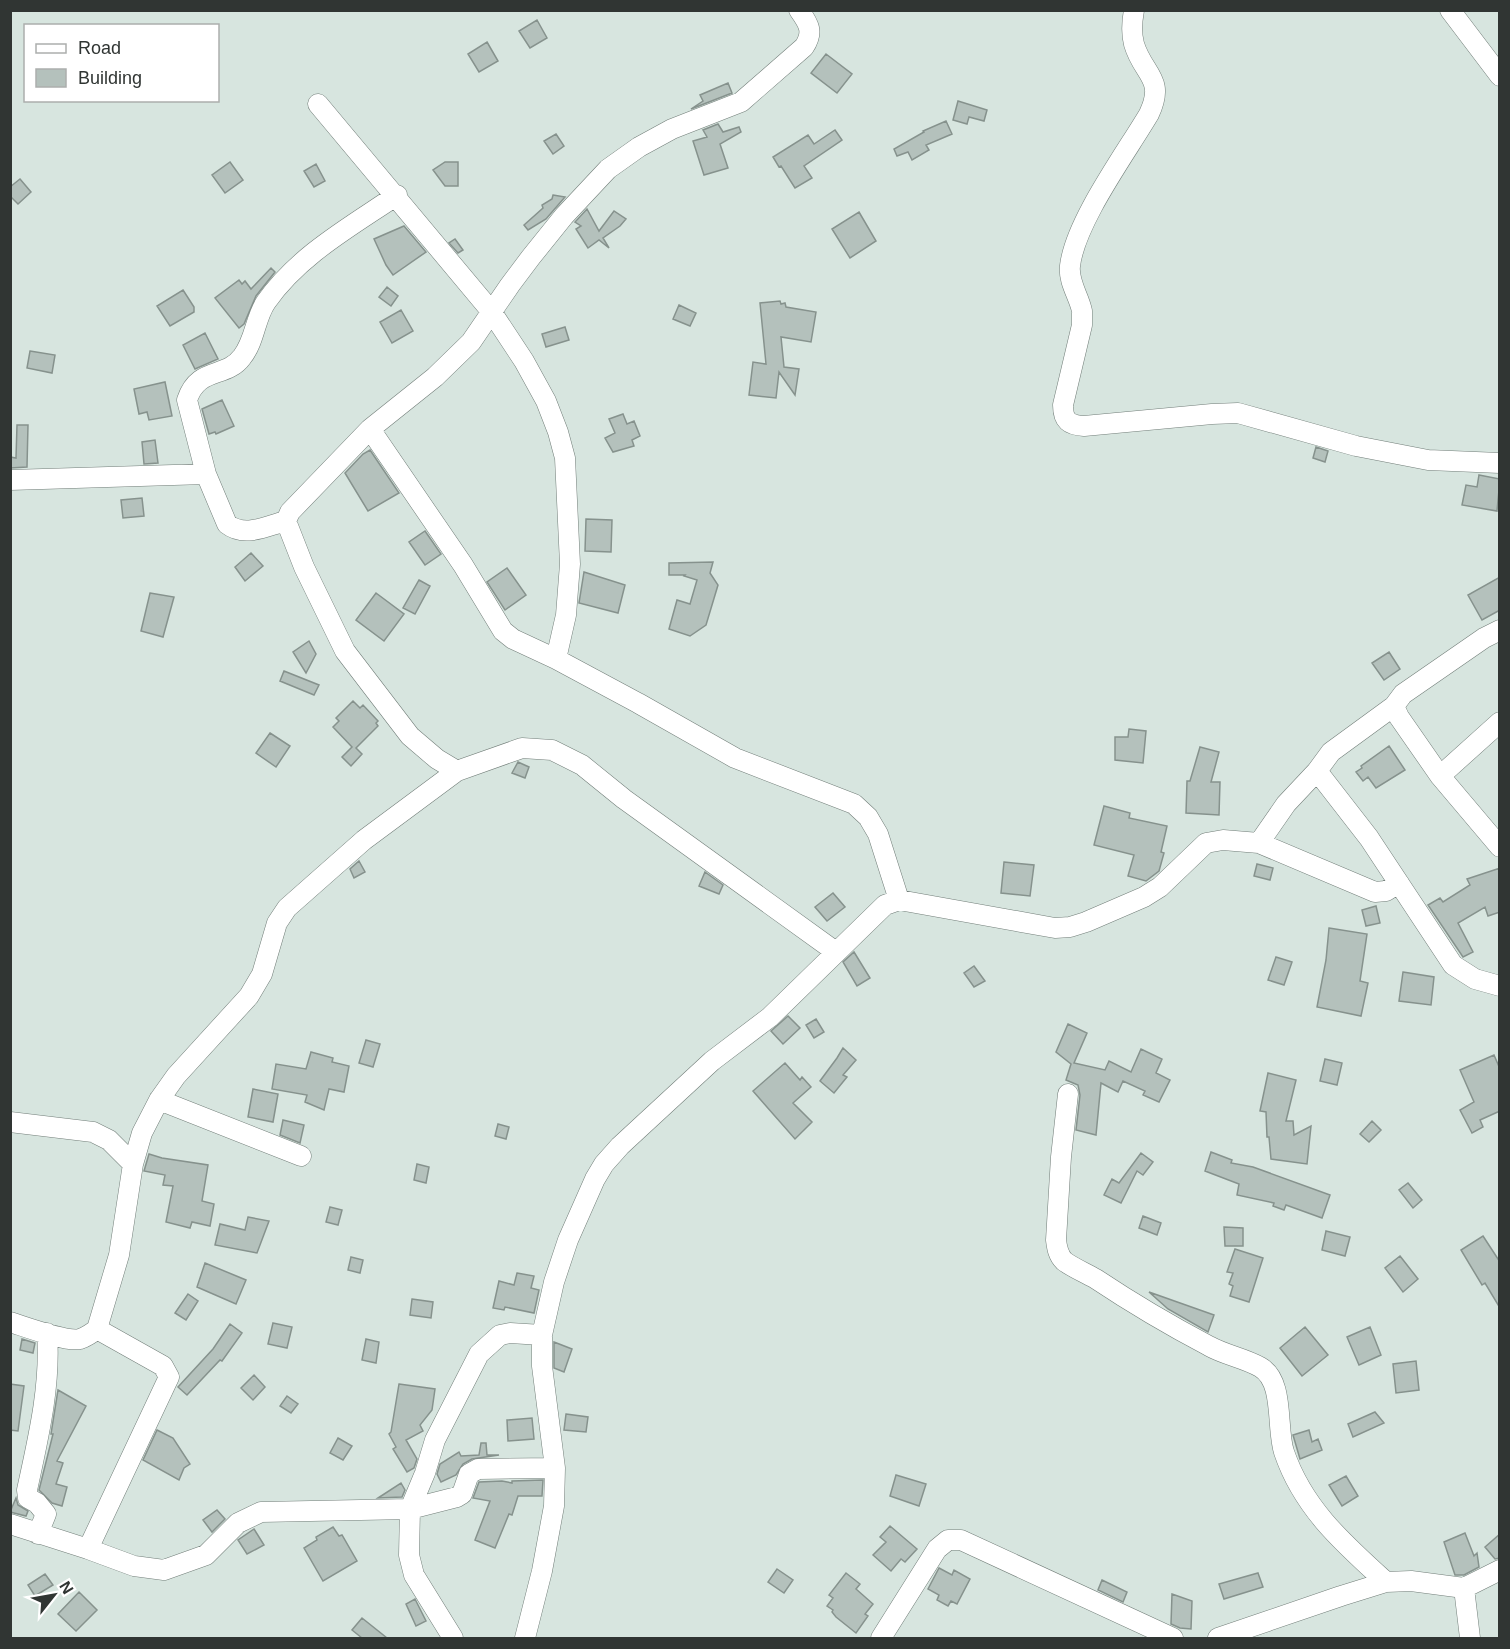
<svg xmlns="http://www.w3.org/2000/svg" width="1510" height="1649" font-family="Helvetica,sans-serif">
<rect width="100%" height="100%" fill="#d7e5df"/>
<path fill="#b4c1bc" stroke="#86928d" stroke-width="1.5" d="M537,20L547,38L530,48L519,31Z
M487,42L498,61L479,72L468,54Z
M826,54L852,74L837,93L811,73Z
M728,83L732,93L691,109L703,101L700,95Z
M958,101L987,110L984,121L969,117L967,124L953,120Z
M946,121L952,134L926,145L929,150L912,160L908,152L897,156L894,149L924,132L923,131Z
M718,124L723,132L739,127L741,132L720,144L728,168L704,175L693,141L707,137L703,130Z
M835,130L842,140L804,166L812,178L795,188L781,166L779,167L773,157L808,135L814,144Z
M556,134L564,146L553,154L544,141Z
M230,162L243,180L225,193L212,175Z
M445,162H458V186H445L433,170Z
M316,164L325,181L314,187L304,171Z
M20,179L31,192L18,204L10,196V187Z
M553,195L565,197L546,219L528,230L524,225L543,208L542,205L552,199Z
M587,209L599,231L614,211L626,219L620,226L603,238L609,248L599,240L588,248L576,229L581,226L575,222Z
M859,212L876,241L850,258L832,229Z
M404,226L426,252L393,275L386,265L374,239Z
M455,239L463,250L458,253L449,243Z
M271,268L275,272L256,296L244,324L239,328L215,298L239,280L242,284L245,281L251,289Z
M387,287L398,296L391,306L379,297Z
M183,290L194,307V312L170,326L157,306Z
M780,301L781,304L785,303L786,307L816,312L811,342L781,337L784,367L799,369L795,395L779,372L776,398L749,395L753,362L766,364L760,303Z
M679,305L696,313L690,326L673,319Z
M401,310L413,331L392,343L380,322Z
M565,327L569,340L546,347L542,334Z
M205,333L218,359L195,369L183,345Z
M30,351L55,355L52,373L27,368Z
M165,382L172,416L149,420L147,412L139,414L134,389Z
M222,400L234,426L216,434L215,432L209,434L202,409Z
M623,414L627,424L634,421L640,436L632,440L634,446L613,452L605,438L615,433L609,419Z
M17,425H28L27,467L10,468V457L16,458Z
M155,440L158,463L144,464L142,442Z
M1316,447L1328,451L1325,462L1313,458Z
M370,450L399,493L368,511L345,473L363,454Z
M1479,475L1500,479L1497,511L1462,505L1466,485L1477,487Z
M142,498L144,516L123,518L121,500Z
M586,519L612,520L611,552L585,551Z
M425,531L441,554L425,565L409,542Z
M251,553L263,566L245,581L235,567Z
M713,562L710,573L718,585L706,625L690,636L669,629L677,600L690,604L697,580L684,576L685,575H669V563Z
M507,568L526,595L505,610L487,582Z
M584,572L625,585L618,613L579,603Z
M1500,577V610L1482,620L1468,595Z
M419,580L430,586L415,614L403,608Z
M150,593L174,597L163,637L141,631Z
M376,593L404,614L384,641L356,620Z
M309,641L316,654L306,673L293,652Z
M1389,652L1400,669L1384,680L1372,663Z
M284,671L319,685L314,695L280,681Z
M353,701L360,708L363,705L378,721L376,723L378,726L356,748L362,754L351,766L342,757L352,747L333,727L339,721L336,718Z
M1129,729L1146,731L1143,763L1115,760V737H1128Z
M270,733L290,746L276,767L256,753Z
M1389,746L1405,770L1376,788L1368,777L1363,781L1356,772L1362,768L1361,766Z
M1200,747L1219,752L1211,782H1220L1219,815L1186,813L1187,781H1190Z
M518,762L529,767L525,778L512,773Z
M1104,806L1130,813L1129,818L1167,826L1161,852L1164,853L1159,871L1146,881L1128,876L1134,855L1094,845Z
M359,861L365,872L354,878L350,869Z
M1004,862L1034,865L1030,896L1001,893Z
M1257,864L1273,868L1270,880L1254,876Z
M1500,868V912L1488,916L1485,907L1458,923L1473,952L1463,957L1428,905L1440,898L1443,902L1470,885L1467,879Z
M705,872L723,885L719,894L699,886Z
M833,893L845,907L827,921L815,907Z
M1376,906L1380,923L1366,926L1362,910Z
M1329,928L1367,934L1360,981L1368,983L1361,1016L1317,1007L1326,960Z
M854,952L870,978L857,986L843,962Z
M1276,957L1292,962L1284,985L1268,980Z
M974,966L985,981L974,987L964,973Z
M1403,972L1434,977L1431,1005L1399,1001Z
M788,1016L800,1028L783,1044L771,1031Z
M816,1019L824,1032L814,1038L806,1025Z
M1068,1024L1087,1033L1074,1063L1105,1070L1109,1061L1131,1072L1141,1049L1162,1059L1156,1073L1170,1080L1159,1102L1143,1095L1145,1091L1123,1081L1118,1092L1101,1083L1096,1135L1076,1130L1080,1095L1078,1085L1066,1080L1071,1064L1056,1052Z
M366,1040L380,1044L373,1067L359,1063Z
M843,1048L856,1060L843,1075L847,1077L834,1093L820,1081L837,1058Z
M311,1052L333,1058L332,1062L349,1066L344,1092L329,1089L324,1110L305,1102L307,1095L272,1089L276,1064L306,1069Z
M1494,1055L1500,1069V1111L1480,1120L1483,1127L1472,1133L1460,1110L1474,1102L1460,1070Z
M1325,1059L1342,1063L1337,1085L1320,1081Z
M785,1063L800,1080L802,1077L811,1087L793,1103L812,1122L795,1139L753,1091Z
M1268,1073L1296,1080L1286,1121H1293L1294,1135L1311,1126L1307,1164L1271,1159L1269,1137H1267L1266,1112L1260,1111Z
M253,1089L278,1094L273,1122L248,1117Z
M283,1120L304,1125L300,1143L280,1135Z
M1372,1121L1381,1130L1369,1142L1360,1134Z
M498,1124L509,1127L506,1139L495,1136Z
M1211,1152L1232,1160L1231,1163L1253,1167L1330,1195L1322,1218L1286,1205L1284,1210L1273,1206L1274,1203L1237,1195L1239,1184L1205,1171Z
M1141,1153L1153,1162L1143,1175L1137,1171L1121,1203L1104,1195L1112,1179L1119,1183Z
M149,1154L162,1158L208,1165L202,1201L214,1204L210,1226L192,1222L190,1228L166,1222L173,1186L163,1185L165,1175L144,1171Z
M417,1164L429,1167L426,1183L414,1180Z
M1408,1183L1422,1200L1413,1208L1399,1190Z
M330,1207L342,1210L338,1225L326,1222Z
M1143,1216L1161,1223L1157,1235L1139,1228Z
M248,1217L269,1221L257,1253L215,1245L220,1224L245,1230Z
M1224,1227L1243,1228V1246H1225Z
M1326,1231L1350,1237L1345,1256L1322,1250Z
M1483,1236L1500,1262V1308L1485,1283L1482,1285L1461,1250Z
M1235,1249L1263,1258L1249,1302L1230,1296L1233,1286L1229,1284L1233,1273L1227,1272Z
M1400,1256L1418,1279L1403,1292L1385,1268Z
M351,1257L363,1260L360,1273L348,1270Z
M205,1263L246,1280L236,1304L197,1287Z
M517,1273L534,1276L531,1288L539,1290L534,1313L505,1307L504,1310L493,1308L499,1281L514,1285Z
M1149,1292L1214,1315L1208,1332L1168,1309Z
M188,1294L198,1301L186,1320L175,1313Z
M412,1299L433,1302L431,1318L410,1315Z
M273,1323L292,1327L287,1348L268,1344Z
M230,1324L242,1333L222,1361L220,1360L187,1395L178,1387L213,1349Z
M1305,1327L1328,1355L1302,1376L1280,1348Z
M1370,1327L1381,1355L1359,1365L1347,1337Z
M22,1339L35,1343L33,1353L20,1350Z
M366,1339L379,1342L376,1363L362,1360Z
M554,1342L572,1349L564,1372L554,1368Z
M1416,1361L1419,1390L1396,1393L1393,1364Z
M254,1375L265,1387L253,1400L241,1388Z
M10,1384L24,1386L18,1431L10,1430Z
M399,1384L435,1389L432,1410L420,1425L423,1431L406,1440L417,1459L414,1468L407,1472L393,1449L396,1447L389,1434L391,1432Z
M58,1390L86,1406L57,1461L63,1463L56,1484L67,1487L62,1506L52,1503L39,1490L53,1434H51Z
M287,1396L298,1404L291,1413L280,1406Z
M1375,1412L1384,1423L1353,1437L1348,1424Z
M566,1414L588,1417L586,1432L564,1430Z
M532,1418L534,1439L508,1441L507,1420Z
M157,1430L173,1438L190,1464L184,1468L179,1480L143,1460Z
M1309,1430L1312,1442L1318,1439L1322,1450L1300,1459L1293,1435Z
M338,1438L352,1446L343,1460L330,1453Z
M481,1443H486L487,1455H499L472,1459L463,1464L456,1475L441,1482L437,1474L440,1464L459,1452L461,1456L479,1455Z
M896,1475L926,1484L919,1506L890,1496Z
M1346,1476L1358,1496L1342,1506L1329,1485Z
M543,1480L542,1496H518L512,1515L509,1514L495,1548L475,1540L490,1501L473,1498L479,1482L502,1481L512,1483V1481Z
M401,1483L405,1490L402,1497L378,1498Z
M16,1498L18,1505L28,1511L26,1516L10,1512Z
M217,1510L225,1519L212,1532L203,1520Z
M890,1526L917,1549L905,1562L901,1559L891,1571L873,1555L886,1542L880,1537Z
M333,1527L339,1536L342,1535L357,1561L323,1581L304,1548L317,1540L316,1537Z
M254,1529L264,1545L247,1554L238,1540Z
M1465,1533L1474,1556L1477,1553L1479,1567L1464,1575H1455L1444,1542Z
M1500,1534V1558L1495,1559L1485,1547Z
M939,1568L952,1575L954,1570L970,1579L957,1604L951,1601L948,1606L937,1600L939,1595L928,1589Z
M777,1569L793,1580L784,1593L768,1582Z
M846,1573L860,1584L856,1589L873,1604L865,1614L868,1616L856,1633L836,1617L832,1612L833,1610L827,1606L833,1598L829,1595Z
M1258,1573L1263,1587L1224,1599L1219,1584Z
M45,1574L53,1585L35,1596L28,1585Z
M1102,1580L1127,1592L1123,1602L1098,1590Z
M79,1592L97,1610L76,1631L58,1614Z
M1172,1594L1192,1601L1191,1629L1180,1628L1171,1624Z
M415,1599L426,1621L416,1626L406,1604Z
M362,1618L387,1638H362L352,1630Z"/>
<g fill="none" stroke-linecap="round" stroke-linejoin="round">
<g stroke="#727e79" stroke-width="21">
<path id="minor" d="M799,10C809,24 814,32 804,47L741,102L672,129L639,147L608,169L564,216L531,257L510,285L471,342L435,377L370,429L290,512L286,521L304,567L345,651L410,736L437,759L457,771L522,748L552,750L582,765L624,799L836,952
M1134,10C1132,21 1131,33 1134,44C1143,75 1166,78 1149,114C1126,153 1075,222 1070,266C1068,282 1079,296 1082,311C1082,315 1082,320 1082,325L1063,405C1063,421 1069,425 1084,426L1212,414L1238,413L1356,446L1428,460L1500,463
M1450,10L1500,76
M318,104L491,311L524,361L546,401L558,432L565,458L570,564L566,615L556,659
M370,429L463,565L503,631L513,639L556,659L638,703L735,758L854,804L868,817L878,834L899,900
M10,480L206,474
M286,521C266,526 245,538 227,524L206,474L187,400C198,366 226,379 242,357C255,341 255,318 266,302C299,255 350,227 397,195
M1500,630L1484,638L1403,694L1394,706L1399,717L1440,776L1500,847
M1317,771L1369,838L1453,965L1475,979L1500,986
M1440,776L1500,722
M1259,843L1286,804L1317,771L1331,752L1394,706
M1068,1094L1061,1157L1056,1240C1057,1248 1058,1255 1064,1261C1073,1268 1086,1273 1096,1279C1132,1303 1171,1326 1209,1346C1225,1355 1244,1358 1260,1367C1285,1381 1276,1428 1284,1452C1303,1508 1343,1543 1386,1582
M159,1100L301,1156
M10,1122L93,1132L109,1140L133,1164
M10,1322C26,1327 66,1342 80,1339C86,1337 92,1333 97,1329L119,1255L133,1164L142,1133L159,1100L176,1076L249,996L262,974L277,923L287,908L364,840L457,771
M10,1524L88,1549L134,1566L164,1570L206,1555L238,1523L261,1512L410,1509L457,1497L462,1494L469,1474L478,1469L555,1468
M38,1534L46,1514L37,1503L28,1498L27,1490C38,1439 51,1386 47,1333
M88,1549L169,1377L163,1366L97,1329
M1464,1588L1470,1638
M453,1638L414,1575L409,1555L410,1509L425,1473L435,1440L479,1354L500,1335L510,1333L542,1335
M525,1638L542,1571L554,1506L555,1468L542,1366V1335L554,1282L568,1240L595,1179L604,1164L620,1146L712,1061L770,1017L885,905L899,900L1055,928L1070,927L1086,922L1144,897L1160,887L1206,843L1223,840L1259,843L1375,892L1386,891L1399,883
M881,1638L937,1549L948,1540H961L1173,1638
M1218,1638L1341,1596L1386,1582L1411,1581L1464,1588L1500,1570"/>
</g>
<use href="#minor" stroke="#fff" stroke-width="20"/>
</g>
<rect width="1510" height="1649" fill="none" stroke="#303533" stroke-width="24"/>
<rect x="24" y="24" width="195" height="78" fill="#ffffff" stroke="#acaead" stroke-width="1.5"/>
<rect x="36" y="44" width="30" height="9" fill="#ffffff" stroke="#acaead" stroke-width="1.5"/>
<text x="78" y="54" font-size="18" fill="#303533">Road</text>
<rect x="36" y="69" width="30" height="18" fill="#b4c1bc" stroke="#acaead" stroke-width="1.5"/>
<text x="78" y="84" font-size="18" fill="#303533">Building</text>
<g transform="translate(54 1595) rotate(59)" stroke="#ffffff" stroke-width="4.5" paint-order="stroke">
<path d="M0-4.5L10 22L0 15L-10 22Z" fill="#303533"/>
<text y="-9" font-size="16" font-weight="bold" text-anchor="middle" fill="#303533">N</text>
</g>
</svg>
